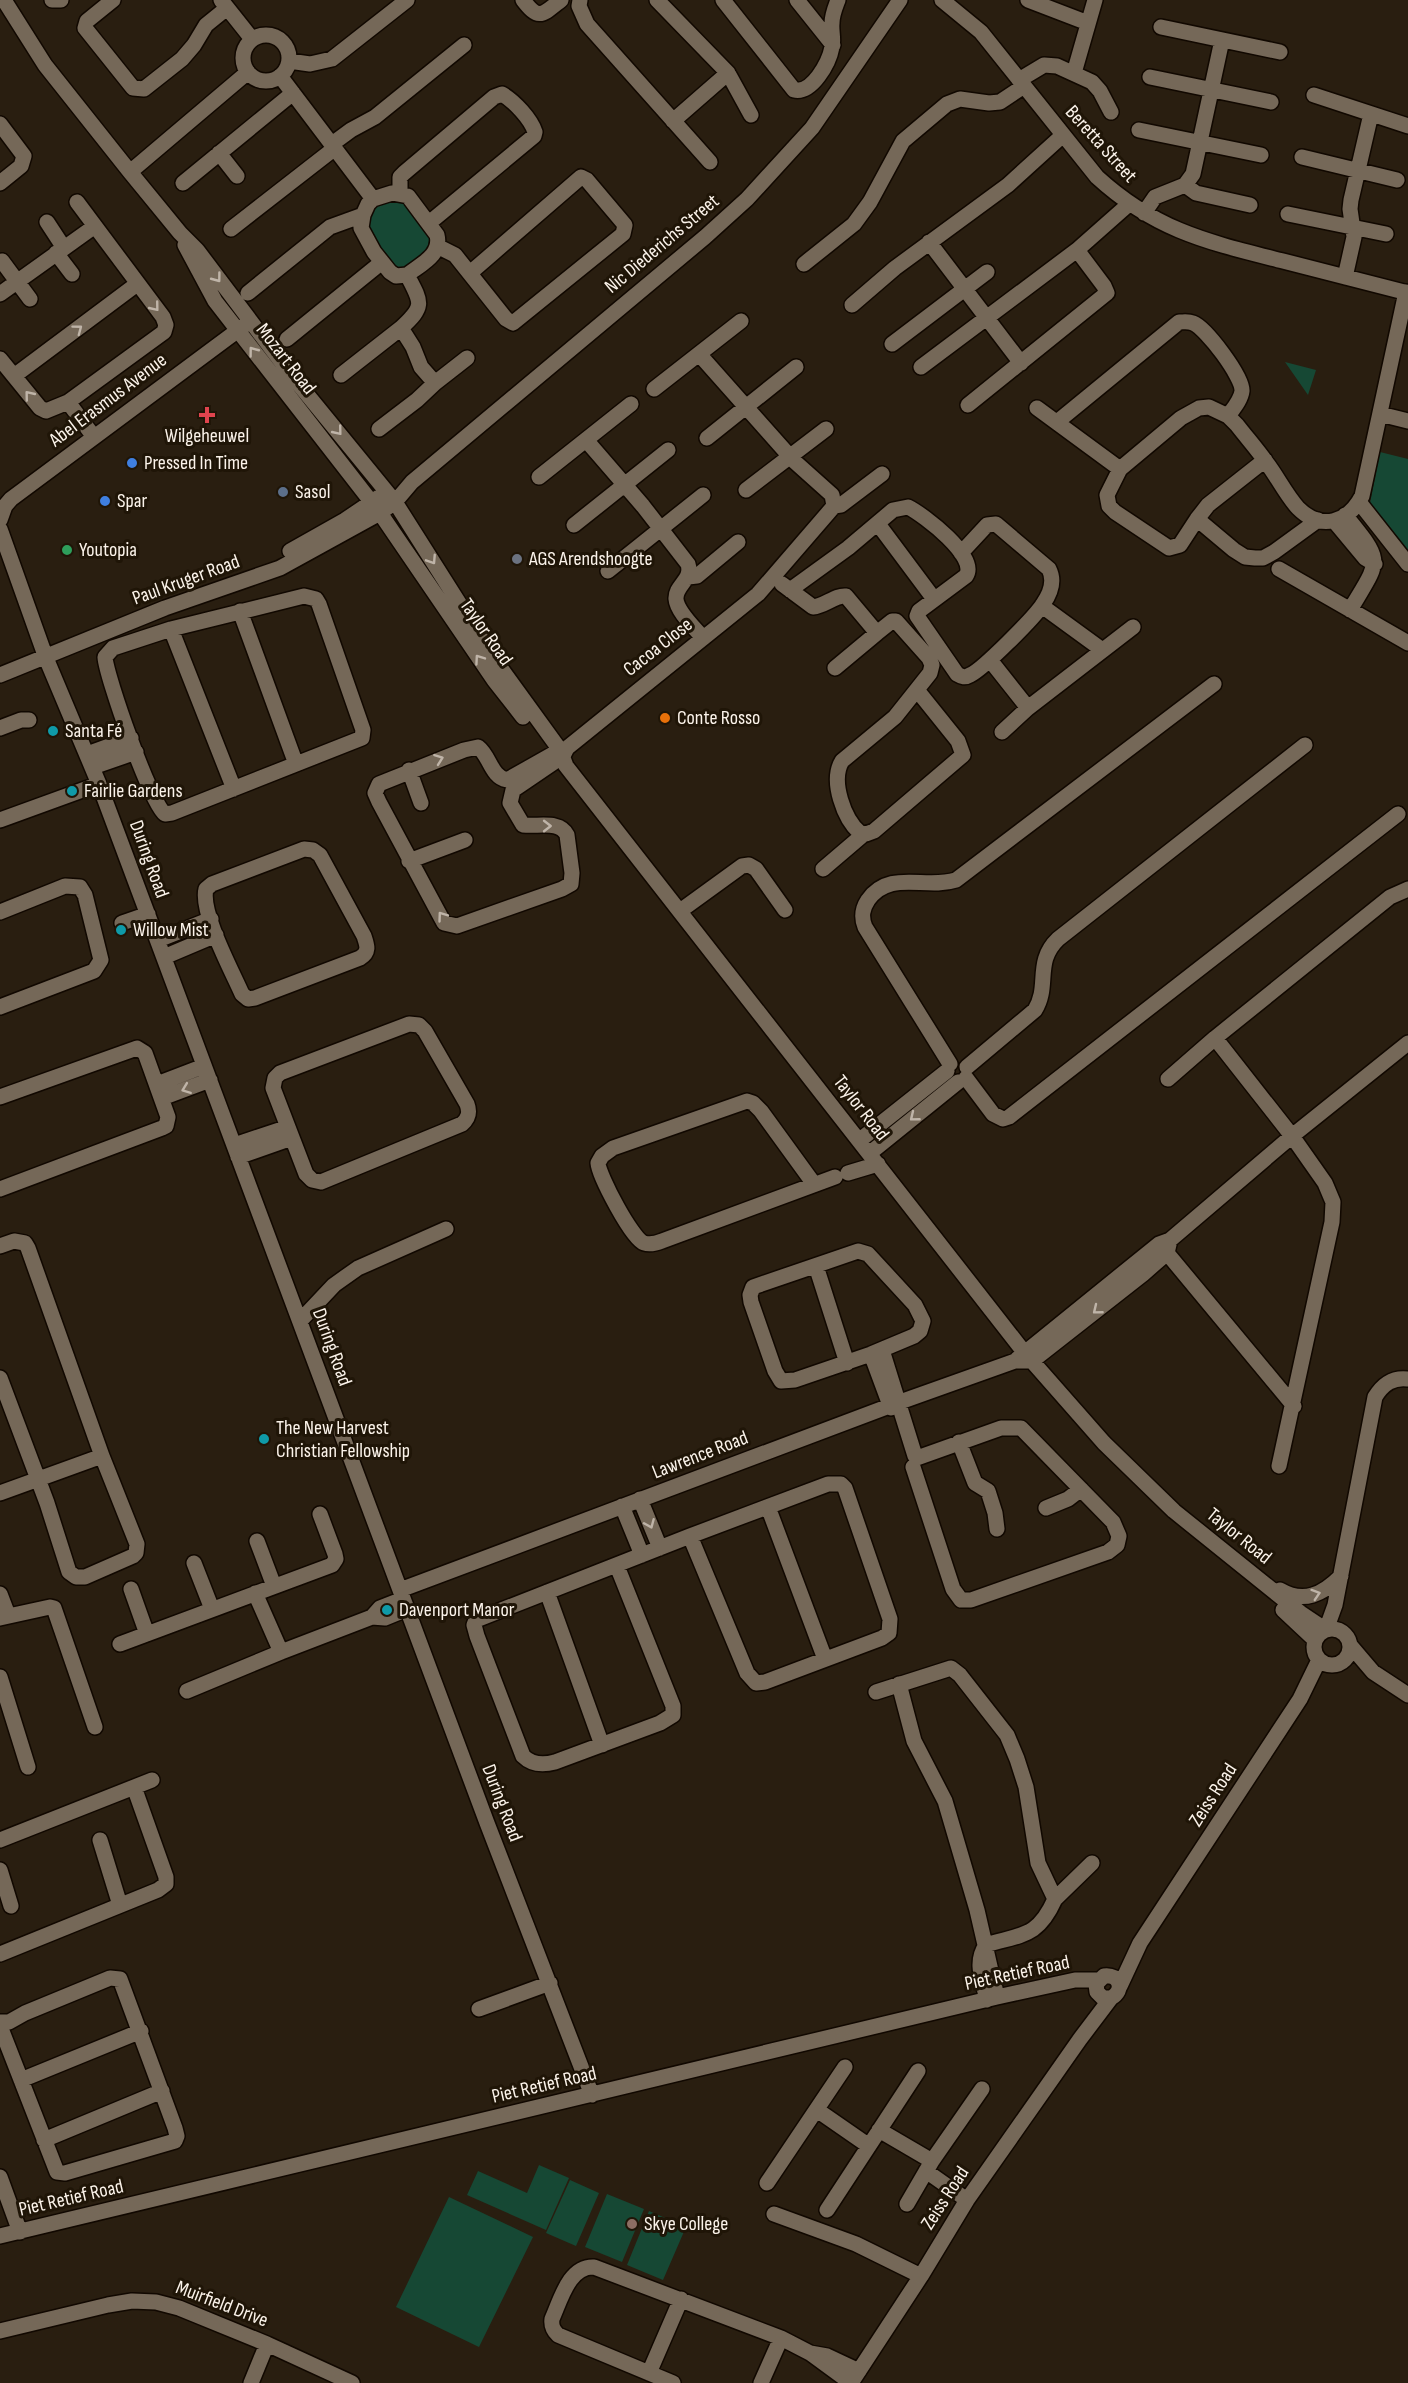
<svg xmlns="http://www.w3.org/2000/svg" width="1408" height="2383" font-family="'Sofia Sans Condensed',sans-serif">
<rect width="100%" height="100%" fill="#291e10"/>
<path fill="#164834" d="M384,200H403L431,234V251L406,270L394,269C376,246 350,223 384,200Z
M1285,362L1316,370L1308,395Z
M1380,452L1408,459V555L1370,503Z
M539,2165L569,2178L546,2230L467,2195L478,2171L527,2193Z
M570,2180L599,2193L576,2246L546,2233Z
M607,2194L644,2209L622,2262L585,2247Z
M449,2197L533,2237L479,2347L396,2307Z
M649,2211L686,2227L663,2280L627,2265Z"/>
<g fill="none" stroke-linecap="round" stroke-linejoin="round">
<g stroke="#110800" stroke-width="18">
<path id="minor" d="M4,0L45,65L130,172L180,233L197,250L292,376L395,502L497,663L560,750L566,766L1024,1352L1104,1443L1174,1511L1302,1614L1326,1630L1335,1605L1375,1397C1383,1384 1393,1377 1408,1379
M52,0H61
M113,0L87,21L85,28L133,88L144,89L182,59L194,45L206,25L227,8
M221,0L252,39
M523,0C539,21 542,15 561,0
M580,0L579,6L587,24L710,162
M657,0L728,73L751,115
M723,0L794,90C812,94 829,63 832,47C834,39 831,31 832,23C832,15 835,8 838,0
M797,0L833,45
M942,0L981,32L1097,177C1156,231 1208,242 1283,261C1325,272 1366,282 1408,293
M1028,0L1088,23
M1161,27L1280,52
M243 58a23 23 0 1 1 46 0a23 23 0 1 1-46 0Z
M289,61L310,64L332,59L407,0
M1074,73L1095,0
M280,76L373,199
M1150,77L1271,102
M1019,80L1044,65L1057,66L1092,82L1100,91L1111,112
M1314,95L1408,126
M673,121L728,73
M0,124L24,156L21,166L0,183
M1139,130L1261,155
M332,144L351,130L375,117L464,45
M219,153L237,176
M1302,157L1397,180
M130,172L248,72
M183,183L293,93
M1185,185L1196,193L1250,205
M392,193L408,196L437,235C442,255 421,264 407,275L396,276L390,272L374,252L361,228L363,215L368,204L373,199Z
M400,193V177L404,173L494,97L502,94C514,101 531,119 535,132L534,136L429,223
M1144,213L1155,197L1185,185L1193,174L1222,40
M1288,214L1386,234
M47,222L64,248
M231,229L335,148
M929,242L1021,363
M185,245L215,301L380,513L494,680L523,717
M439,247L455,255L506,319L513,323L623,234L625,225L587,180L581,177L470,273
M56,253L72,274
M2,261L30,299
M804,264L854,224L870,202L903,141L947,104L960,99L989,103L1000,102L1024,86
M407,275C422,303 425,306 401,328L413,347L421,367L435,383L467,358
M1345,277L1354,237L1350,209L1351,200L1371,114
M248,293L330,227L363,215
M0,294L95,226
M852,305L895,268L1008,185L1063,135
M287,339L382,262
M892,344L987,272
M0,359L40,408L46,411L68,402L164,332L166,325L163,317L77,202
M921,367L1077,250L1129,204
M341,375L401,328
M14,376L137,284
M654,389L741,321
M68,402L94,437
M968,405L1107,293L1104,286L1077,250
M1037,408L1120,469
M1380,414L1408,421
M1057,422L1179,322C1184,322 1188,321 1193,323C1206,328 1243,377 1242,391C1241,400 1233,409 1228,416
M379,429L417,400L435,383
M707,438L796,367
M586,440L643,506L688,564C693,580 675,585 676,599C677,612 695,628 703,638
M539,477L631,404
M746,490L826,429
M1359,502L1408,564
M834,506L841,505L882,474
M1345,515C1384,563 1381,558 1350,610
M1197,519L1208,505L1265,460
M0,520L5,506L11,499L245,325
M1318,520L1274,552L1263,558H1255L1245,557L1234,550L1197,519L1180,545L1169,548L1115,512L1109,506L1107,495L1120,469L1181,418L1199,408L1209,407L1228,416L1237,425C1247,438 1257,449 1266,462C1277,476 1286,495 1298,508C1321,531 1348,523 1362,496L1406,292
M1335,522L1365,558L1375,564
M878,524L934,599
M574,525L668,450
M0,529L46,658L99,784L487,1823L592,2095
M290,551L345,520L379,497
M1279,569L1408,643
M608,571L703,495
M688,577L697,576L738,542
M782,584L813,607C825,606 835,595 846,596L877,633L892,621H896L929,658L932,665L930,673L895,717L842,761C830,781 844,819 860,833L866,834L874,831L963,755L958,741L917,690
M790,590L848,548L893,510L908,507C924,515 979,557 966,576L919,611L917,616L957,674C962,677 965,678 970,675C982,670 1035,617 1043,604C1050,594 1055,581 1049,569L996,524L987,525L961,553
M304,596L316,599L319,604L363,730L362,738L172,813L165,814C151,804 106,676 105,657L113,648L171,629Z
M1042,606L1101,649
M240,611L296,764
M171,629L234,789
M990,660L1028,708
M835,668L877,633
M0,675L165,608L280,568L380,513L395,502L412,482L705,237L747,199L812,128L900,0
M0,728L21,720H29
M1002,732L1028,708L1133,627
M567,748L560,750L507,780C491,777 490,756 478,747L464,750L379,784L375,793L379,802L444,923L457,926L562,889L571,884L572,873L567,835C560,820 538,827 523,825L510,803L513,790L563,756L567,748L758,594L834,506L832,495L794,461L699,354
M87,754L131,738
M93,767L136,752
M409,770L421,803
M0,820L99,784
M304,849L313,850L320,855L364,936C367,945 370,952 360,958L255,998L248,999L242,994C232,971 200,912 206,889L212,884Z
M409,861L465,840
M823,869L864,834
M680,911L742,866L749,865L756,869L785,910
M0,912L65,886L80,887L85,895L101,960L94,971L0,1007
M122,923L148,914
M158,940L211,919
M164,957L216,935
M409,1024L419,1025L425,1031L467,1104C470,1112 469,1118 462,1124L321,1182L312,1180L306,1174L273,1088L275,1078L280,1073Z
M1215,1038L1292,1136L1325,1183L1333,1202L1332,1222L1279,1466
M950,1064L865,927C861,917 862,909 868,900C890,869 925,890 956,880L1214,684
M967,1067L1035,1010C1050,986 1034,962 1058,939L1305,745
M966,1078L993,1114L1003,1119L1009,1117L1398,814
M1168,1079L1215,1038L1390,897L1408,889
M157,1084L204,1066
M0,1097L137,1048L145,1053L168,1117L166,1126L162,1128L0,1189
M162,1098L210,1080
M860,1140L947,1071
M234,1145L288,1127
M870,1153L958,1082
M238,1157L292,1138
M848,1173L878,1164
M814,1184L761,1111L753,1103L747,1101L613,1148L602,1156L598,1163C599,1176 632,1239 644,1243C650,1245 657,1243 662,1241L835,1177
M0,1246L14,1241L25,1243L28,1248L102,1456L137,1544L136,1553L133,1556L85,1577H76L69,1572L47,1503L0,1378
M1162,1247L1294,1406
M858,1251L868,1254L915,1305L923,1321L920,1331L914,1336L871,1354L795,1380L781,1381L775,1371L751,1302L750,1295L753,1287Z
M816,1266L847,1363
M300,1321L334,1285L358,1268L446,1229
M882,1350L915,1456
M871,1354L891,1408
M1017,1359L1159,1244L1170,1240L1292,1136L1408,1043
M959,1442L975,1483L988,1491L995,1513L997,1529
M913,1467L953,1589L961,1600H971L1108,1552L1117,1545L1119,1536L1113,1522L1021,1428H1001L917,1458
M0,1493L102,1456
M640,1499L660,1548
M622,1506L642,1555
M768,1507L825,1659
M1046,1508L1068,1499L1081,1489
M257,1541L274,1586
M194,1563L212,1609
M617,1566L673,1706V1715L660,1723L555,1762C544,1765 532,1765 523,1756L477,1636L474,1625L476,1620L690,1536L828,1484H841L845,1488L890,1619L889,1633L882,1638L765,1682L756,1683L747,1673L690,1536
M131,1589L147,1634
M400,1590L900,1402L1015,1361H1032L1143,1274L1167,1253L1170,1240
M1280,1590C1304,1604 1323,1594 1341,1576
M547,1592L602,1745
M255,1593L281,1652
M0,1594L8,1615
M1283,1610L1315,1640
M372,1617L380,1608L403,1599
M0,1618L50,1607L54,1608L95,1727
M1314 1647a18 18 0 1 1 36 0a18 18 0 1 1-36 0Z
M120,1644L332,1565L336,1559L335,1554L320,1514
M1350,1645L1373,1672L1408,1695
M0,1677L28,1767
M899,1684L914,1741L945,1801L977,1910L997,1997
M187,1691L281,1652L372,1617L385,1618L407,1609
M876,1692L951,1668L960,1675L1007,1735L1017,1759L1026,1787L1038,1863L1055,1899C1038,1937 1023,1934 986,1945C974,1962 983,1981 987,2000
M0,1840L152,1780
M100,1840L120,1905
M0,1870L11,1906
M1055,1899L1092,1863
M0,1954L158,1890L166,1884V1877L134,1787
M1120,1986L1140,1943L1300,1699L1319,1660
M479,2009L550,1983
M0,2022H9L25,2013L110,1978L120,1979L175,2128L177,2136L175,2141L65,2173L57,2172L0,2026
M21,2080L141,2031
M817,2110L869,2146
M879,2130L932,2161
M44,2140L162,2091
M926,2171L967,2200
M0,2177L20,2232
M767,2183L845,2067
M907,2204L932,2161L982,2089
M827,2210L918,2071
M774,2214L856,2244L921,2276
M0,2236L997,1997L1075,1980H1098
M0,2331L108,2305L132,2301L156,2302L179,2308L267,2344L352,2383
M810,2353L827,2356L859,2371
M649,2373L681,2299
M251,2383L267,2344
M673,2383L558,2335C553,2330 551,2326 552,2319C561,2299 569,2266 594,2267L781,2338L810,2353L851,2383
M761,2383L781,2338
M851,2383L921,2276L967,2200L1080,2039L1111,1998C1125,1990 1120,1974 1104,1976L1096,1984L1097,1992L1103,1998H1111"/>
</g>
<use href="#minor" stroke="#756858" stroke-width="15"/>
</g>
<defs><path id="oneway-chevron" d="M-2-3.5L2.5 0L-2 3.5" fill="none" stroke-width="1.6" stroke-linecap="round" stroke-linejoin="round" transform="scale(1.5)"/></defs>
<g stroke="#bfb4a8">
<use href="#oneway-chevron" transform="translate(217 278) rotate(53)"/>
<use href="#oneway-chevron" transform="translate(155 307) rotate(51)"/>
<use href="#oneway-chevron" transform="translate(78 329) rotate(-37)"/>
<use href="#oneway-chevron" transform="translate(253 351) rotate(-127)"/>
<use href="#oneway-chevron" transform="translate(29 395) rotate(-129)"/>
<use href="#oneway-chevron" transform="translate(338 431) rotate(51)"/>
<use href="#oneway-chevron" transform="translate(432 560) rotate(57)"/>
<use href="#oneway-chevron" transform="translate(479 659) rotate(-125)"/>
<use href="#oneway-chevron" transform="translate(439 759) rotate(-20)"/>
<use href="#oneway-chevron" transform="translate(547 826)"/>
<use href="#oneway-chevron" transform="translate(442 916) rotate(-126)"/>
<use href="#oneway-chevron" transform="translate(186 1089) rotate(159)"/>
<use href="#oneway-chevron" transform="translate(914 1117) rotate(141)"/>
<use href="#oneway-chevron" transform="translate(1097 1310) rotate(141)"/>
<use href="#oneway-chevron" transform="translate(650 1524) rotate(67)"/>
<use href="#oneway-chevron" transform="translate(1316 1594) rotate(-18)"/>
</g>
<path fill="#e0444e" stroke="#1f1507" stroke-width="2" d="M204 406h6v6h6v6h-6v6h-6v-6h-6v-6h6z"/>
<g fill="#3f7fe0" stroke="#1f1507" stroke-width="2">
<circle cx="132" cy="463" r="6"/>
<circle cx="105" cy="501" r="6"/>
</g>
<circle fill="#5c6f8a" stroke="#1f1507" stroke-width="2" cx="283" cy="492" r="6"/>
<circle fill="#2e9e5b" stroke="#1f1507" stroke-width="2" cx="67" cy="550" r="6"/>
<circle fill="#6b7280" stroke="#1f1507" stroke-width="2" cx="517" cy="559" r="6"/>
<circle fill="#e8710a" stroke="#1f1507" stroke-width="2" cx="665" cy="718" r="6"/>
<g fill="#0f9aa8" stroke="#1f1507" stroke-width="2">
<circle cx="53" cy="731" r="6"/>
<circle cx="72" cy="791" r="6"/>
<circle cx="121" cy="930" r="6"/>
<circle cx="264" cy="1439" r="6"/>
<circle cx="387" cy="1610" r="6"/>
</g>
<circle fill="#8d6e63" stroke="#1f1507" stroke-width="2" cx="632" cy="2224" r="6"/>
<g text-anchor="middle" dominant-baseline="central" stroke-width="6" stroke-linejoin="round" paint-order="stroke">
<g font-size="20" fill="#fbf3ea" stroke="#1f1507">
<text transform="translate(1101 144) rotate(48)">Beretta Street</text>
<text transform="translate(662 244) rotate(-40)">Nic Diederichs Street</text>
<text transform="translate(286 359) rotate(52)">Mozart Road</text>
<text transform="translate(108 400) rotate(-37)">Abel Erasmus Avenue</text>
<text transform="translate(186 580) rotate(-20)">Paul Kruger Road</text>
<text transform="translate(486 632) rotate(55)">Taylor Road</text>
<text transform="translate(658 647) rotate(-38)">Cacoa Close</text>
<text transform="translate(149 859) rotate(70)">During Road</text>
<text transform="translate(861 1108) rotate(52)">Taylor Road</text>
<text transform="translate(332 1347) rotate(70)">During Road</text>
<text transform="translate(700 1455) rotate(-21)">Lawrence Road</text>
<text transform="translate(1239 1536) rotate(39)">Taylor Road</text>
<text transform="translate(1213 1795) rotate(-57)">Zeiss Road</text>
<text transform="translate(502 1803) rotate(69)">During Road</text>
<text transform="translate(1017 1973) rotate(-12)">Piet Retief Road</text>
<text transform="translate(544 2085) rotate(-13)">Piet Retief Road</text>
<text transform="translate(71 2198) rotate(-13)">Piet Retief Road</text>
<text transform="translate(945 2198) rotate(-57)">Zeiss Road</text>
<text transform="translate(222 2304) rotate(21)">Muirfield Drive</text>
</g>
<g font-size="20" fill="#fbf3ea" stroke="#1f1507" text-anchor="start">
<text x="207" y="436" text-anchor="middle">Wilgeheuwel</text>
<text x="144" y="463">Pressed In Time</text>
<text x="295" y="492">Sasol</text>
<text x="117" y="501">Spar</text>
<text x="79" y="550">Youtopia</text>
<text x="529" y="559">AGS Arendshoogte</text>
<text x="677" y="718">Conte Rosso</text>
<text x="65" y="731">Santa Fé</text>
<text x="84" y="791">Fairlie Gardens</text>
<text x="133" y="930">Willow Mist</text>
<text x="276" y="1428">The New Harvest<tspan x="276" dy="23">Christian Fellowship</tspan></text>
<text x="399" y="1610">Davenport Manor</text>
<text x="644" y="2224">Skye College</text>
</g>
</g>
</svg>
